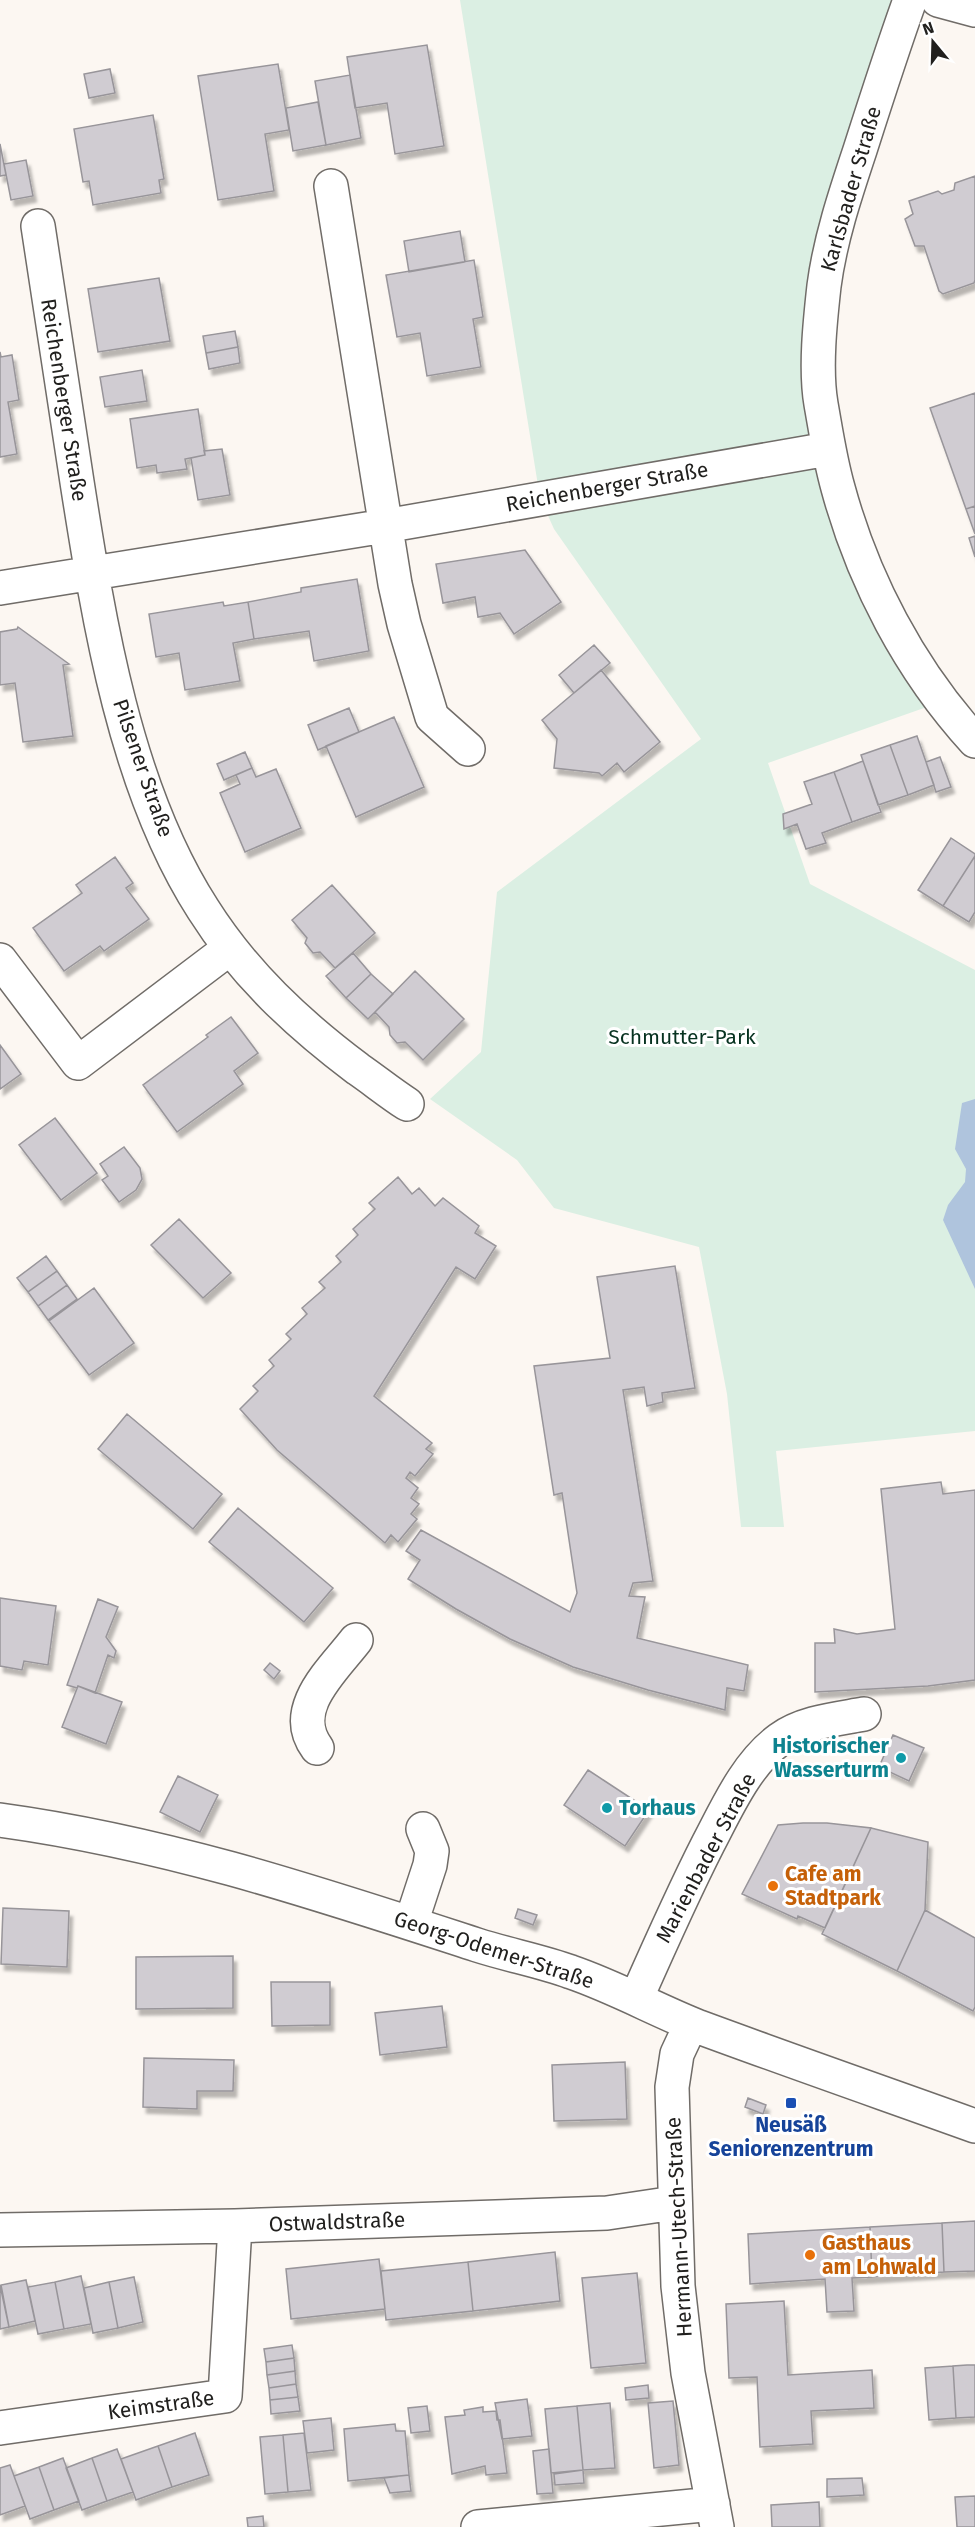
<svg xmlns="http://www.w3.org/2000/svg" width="975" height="2527" font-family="'Fira Sans',sans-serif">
<defs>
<filter id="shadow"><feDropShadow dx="3.5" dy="6" stdDeviation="1.5" flood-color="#0004"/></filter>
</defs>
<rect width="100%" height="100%" fill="#fcf7f2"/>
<path fill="#dbefe3" d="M460,0H910L843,204L828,449L941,702L768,763L810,884L975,970V1431L776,1451L784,1527H741L727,1394L699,1247L554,1208L517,1160L430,1099L481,1052L497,892L701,739L554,529L540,498Z"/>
<path fill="#afc4dd" d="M975,1099V1289L943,1220L948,1205L965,1182L966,1169L955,1149L962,1103Z"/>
<path fill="#d0ccd2" stroke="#98959a" stroke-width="1.5" filter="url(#shadow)" d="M427,45L444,146L395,154L387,103L355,108L347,57Z
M278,64L289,130L265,134L274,191L218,200L198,76Z
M110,69L115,93L89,98L84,74Z
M350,75L361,138L326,145L315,81Z
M318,102L326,145L293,151L286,108Z
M153,115L164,179L159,180L161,193L93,205L89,181L83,182L74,129Z
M0,144L6,175L0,176Z
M26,160L33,196L11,200L4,164Z
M975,176V280L974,283L943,294L939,291L924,246H915L905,219L913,214L909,201L938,191L942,194L954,190L955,183Z
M460,231L465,262L409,272L404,241Z
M474,260L483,317L473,319L481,367L427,376L420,333L397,337L386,275Z
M159,278L170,341L98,352L88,289Z
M235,331L238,347L206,353L203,336Z
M238,347L240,363L209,369L206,353Z
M0,352L1,357L12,355L19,400L8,402L17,454L0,457Z
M142,370L147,401L105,407L100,377Z
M975,393V506L966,509L930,408Z
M198,409L205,455L185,459L187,469L157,473L156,465L137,468L130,419Z
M222,449L230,495L198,500L191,458L205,455L204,451Z
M975,506V534L966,509Z
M975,536V557L969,538Z
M525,550L561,602L514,634L500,613L478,617L475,597L443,603L436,564Z
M357,579L369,651L314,661L309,631L254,639L248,602L301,592V588Z
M223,602L224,606L248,602L254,639L233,643L240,681L185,690L179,653L156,657L149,614Z
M18,627L69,664L63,665L73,736L23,742L15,683L0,685V632L17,629Z
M594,645L610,663L574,693L559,675Z
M601,670L660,742L624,772L617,763L602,776L599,773L554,768L557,739L542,720Z
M349,708L359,732L318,750L308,725Z
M394,717L424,787L356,817L326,746Z
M917,736L934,785L908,795L890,745Z
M890,745L908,795L878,805L861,755Z
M245,752L252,768L224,780L217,764Z
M940,757L951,787L936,792L926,762Z
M863,761L881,812L852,822L834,772Z
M252,768L256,777L276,769L301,828L245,852L220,793L240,784L236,775Z
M834,772L852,822L822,833L826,843L806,849L797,824L784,829L783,814L812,804L804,782Z
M951,838L975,854V856L943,906L918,890Z
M975,856V912L969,922L943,906Z
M115,857L133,883L126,888L149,919L104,951L100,946L64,971L33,928L82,893L76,885Z
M332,885L375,933L335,968L320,952L313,953L305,943L307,938L292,920Z
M353,953L371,974L346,998L326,976Z
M415,971L464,1019L423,1060L405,1042L397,1043L390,1035L389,1027L375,1012Z
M371,974L393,994L368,1019L346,998Z
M231,1017L258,1053L234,1071L243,1084L177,1132L143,1085L208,1037L206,1035Z
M0,1045L21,1074L0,1089Z
M55,1118L97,1173L61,1200L19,1145Z
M124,1147L140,1168L142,1179L136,1190L119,1202L102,1180L108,1176L100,1164Z
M398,1177L412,1194L419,1188L435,1206L443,1198L479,1226L475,1233L496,1246L475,1279L456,1267L374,1396L432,1443L426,1449L433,1454L415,1476L410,1472L406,1478L418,1488L411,1498L419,1504L411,1514L417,1519L398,1542L391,1535L385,1543L277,1450L240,1409L258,1391L253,1386L274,1366L269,1360L291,1339L286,1334L307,1314L302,1308L325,1288L319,1282L341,1262L336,1256L358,1235L353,1229L375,1209L369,1203Z
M179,1219L231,1273L203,1298L151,1245Z
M46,1256L57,1271L28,1292L17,1278Z
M675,1266L695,1388L662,1393L663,1402L647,1406L644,1387L623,1390L653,1581L633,1583L629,1596L645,1597L637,1638L748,1665L744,1691L727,1688L725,1710L648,1690L573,1667L510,1639L456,1609L408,1579L420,1560L406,1551L421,1530L570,1612L577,1593L562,1493L554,1495L534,1366L610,1358L597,1277Z
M57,1271L67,1285L38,1306L28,1292Z
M67,1285L77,1299L48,1320L38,1306Z
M94,1288L134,1343L89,1375L49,1321Z
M127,1414L222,1494L193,1529L98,1449Z
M941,1482L943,1494L975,1490V1680L928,1686L815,1692V1643H835L834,1629L857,1634L895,1629L881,1489Z
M238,1508L333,1588L304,1622L209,1542Z
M0,1598L56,1606L48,1665L24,1661L22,1670L0,1666Z
M98,1599L118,1607L106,1637L116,1651L114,1658L108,1655L95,1693L78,1686L77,1688L67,1685Z
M270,1663L280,1671L274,1679L264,1670Z
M78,1686L122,1702L106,1744L62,1727Z
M893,1735L924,1748L909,1781L879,1767Z
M588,1770L649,1810L625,1846L564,1805Z
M178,1776L218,1795L200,1832L160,1812Z
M803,1823H827L871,1828L825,1928L798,1916L797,1919L742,1894L778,1825Z
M871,1828L928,1842L925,1910L897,1971L822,1934Z
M3,1908L69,1911L67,1967L1,1964Z
M518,1909L537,1915L533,1925L515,1918Z
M925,1910L975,1938V2007L973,2011L897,1971Z
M233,1956V2008L136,2009V1957Z
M271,1982H330V2025L272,2026Z
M442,2006L447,2047L380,2055L375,2013Z
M144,2058L234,2060L233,2091H197V2109L143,2107Z
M625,2062L627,2119L554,2121L552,2065Z
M748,2098L766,2105L763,2114L745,2107Z
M975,2221V2271L944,2272L942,2223Z
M942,2223L944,2272L872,2277L870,2227Z
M870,2227L872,2277L852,2278L854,2311L827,2312L825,2279L750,2284L748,2234Z
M555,2252L560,2301L473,2311L468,2262Z
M379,2259L385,2309L291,2319L286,2269Z
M468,2262L473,2311L386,2320L381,2271Z
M637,2273L646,2363L591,2368L582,2278Z
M81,2276L91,2324L64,2329L55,2282Z
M134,2277L143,2322L118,2328L109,2282Z
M26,2280L35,2321L9,2327L1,2285Z
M55,2282L64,2329L38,2334L28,2287Z
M109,2282L118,2328L93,2333L84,2288Z
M0,2285L9,2327L0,2329Z
M784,2301L788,2375L872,2370L874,2408L811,2411L813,2444L760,2447L757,2377L729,2378L726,2304Z
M292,2345L294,2358L266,2362L264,2349Z
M294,2358L295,2371L267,2375L266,2362Z
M967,2365H975V2417L956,2418L953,2366Z
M953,2366L956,2418L929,2420L925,2368Z
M295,2371L296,2384L269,2388L267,2375Z
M296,2384L298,2397L270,2400L269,2388Z
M648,2385L649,2398L626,2400L625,2388Z
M298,2397L300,2411L271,2414L270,2400Z
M527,2399L532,2436L502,2439L495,2403Z
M673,2401L679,2465L654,2468L648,2403Z
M610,2403L615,2468L583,2470L577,2406Z
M427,2406L430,2431L411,2433L408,2408Z
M577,2406L583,2470L551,2473L545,2409Z
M483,2407V2412L496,2411L497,2420H500L507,2473L486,2475L485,2466L452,2474L445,2417L465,2415L464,2410Z
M331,2418L334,2450L307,2453L303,2421Z
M395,2424L396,2431H405L409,2475L348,2481L344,2429Z
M195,2433L209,2475L172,2487L158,2446Z
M304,2433L311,2490L288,2492L283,2435Z
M283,2435L288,2492L265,2494L260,2437Z
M158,2446L172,2487L136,2500L121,2459Z
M117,2449L133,2492L107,2501L92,2458Z
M549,2449L553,2493L537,2494L533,2451Z
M63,2458L79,2501L54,2510L39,2467Z
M92,2458L107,2501L82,2510L66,2468Z
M10,2465L25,2506L0,2515V2468Z
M39,2467L54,2510L30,2519L14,2476Z
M583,2470L584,2483L555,2485L554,2474Z
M409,2475L411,2491L390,2493L384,2478Z
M862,2478L864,2495L827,2497V2479Z
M975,2496V2527H957L955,2497Z
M819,2502L820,2527H772L771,2505Z
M263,2516L264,2527H248L247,2518Z"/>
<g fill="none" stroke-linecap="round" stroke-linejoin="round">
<g stroke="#706c68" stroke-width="36">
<path id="minor" d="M910,0C892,50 876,100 860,150C845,195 830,240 824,286C820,322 815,369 821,404C826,432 830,460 838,488C863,580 910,670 975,741
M938,0L975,10
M331,186L395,584L404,624L432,717L468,749
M38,226C51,311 64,397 77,482C99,622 125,788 203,909C244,974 298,1024 358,1069C374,1080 390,1093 407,1104
M0,588L385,526L828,449
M0,960L78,1063L230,948
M317,1748C288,1709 333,1670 356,1640
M0,1820C168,1843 317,1893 477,1945C508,1955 541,1961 571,1972C615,1987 656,2010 699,2027C791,2061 883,2093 975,2126
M411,1923L430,1865L432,1851L423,1829
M636,1999C659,1947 682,1895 708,1844C727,1808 746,1764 780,1739C803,1722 837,1719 864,1714
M691,2024L677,2054L672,2087L678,2286L688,2373L717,2527
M0,2230L235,2226L607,2213L674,2203
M0,2428L225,2396L235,2226
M478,2527L713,2504"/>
</g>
<use href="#minor" stroke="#fff" stroke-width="33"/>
</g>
<g fill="#0f9aa8" stroke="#fff" stroke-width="2">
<circle cx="901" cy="1758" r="6"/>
<circle cx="607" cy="1808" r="6"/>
</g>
<g fill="#e8710a" stroke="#fff" stroke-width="2">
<circle cx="773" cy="1886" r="6"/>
<circle cx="810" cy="2255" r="6"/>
</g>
<rect fill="#1a4fb4" stroke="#fff" stroke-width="2" x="785" y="2097" width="12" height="12" rx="3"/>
<g text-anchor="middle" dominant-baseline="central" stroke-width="6" stroke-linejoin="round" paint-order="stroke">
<g font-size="21" fill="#21201e" stroke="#fff">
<text transform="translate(851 189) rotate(-74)">Karlsbader Straße</text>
<text transform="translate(64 400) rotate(81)">Reichenberger Straße</text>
<text transform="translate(607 487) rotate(-10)">Reichenberger Straße</text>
<text transform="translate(143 768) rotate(71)">Pilsener Straße</text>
<text transform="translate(706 1858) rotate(-62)">Marienbader Straße</text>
<text transform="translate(494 1950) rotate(18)">Georg-Odemer-Straße</text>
<text transform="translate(337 2222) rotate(-2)">Ostwaldstraße</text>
<text transform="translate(679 2227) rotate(-93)">Hermann-Utech-Straße</text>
<text transform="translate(161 2405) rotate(-8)">Keimstraße</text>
</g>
<g font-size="21" fill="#073220" stroke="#fff">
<text x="682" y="1037">Schmutter-Park</text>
</g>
<g font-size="21" font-weight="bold" fill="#0d838f" stroke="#fff" text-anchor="end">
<text x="889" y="1746">Historischer<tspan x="889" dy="24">Wasserturm</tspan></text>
<text x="619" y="1808" text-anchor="start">Torhaus</text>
</g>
<g font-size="21" font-weight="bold" fill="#c56008" stroke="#fff" text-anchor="start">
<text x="785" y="1874">Cafe am<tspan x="785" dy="24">Stadtpark</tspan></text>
<text x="822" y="2243">Gasthaus<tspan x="822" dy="24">am Lohwald</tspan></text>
</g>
<g font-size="21" font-weight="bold" fill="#164399" stroke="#fff">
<text x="791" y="2125">Neusäß<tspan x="791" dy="24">Seniorenzentrum</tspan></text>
</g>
</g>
<g transform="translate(933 42) rotate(341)" stroke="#ffffff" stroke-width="4.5" paint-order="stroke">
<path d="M0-4.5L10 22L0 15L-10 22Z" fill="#21201e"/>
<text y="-9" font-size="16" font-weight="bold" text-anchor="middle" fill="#21201e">N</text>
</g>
</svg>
